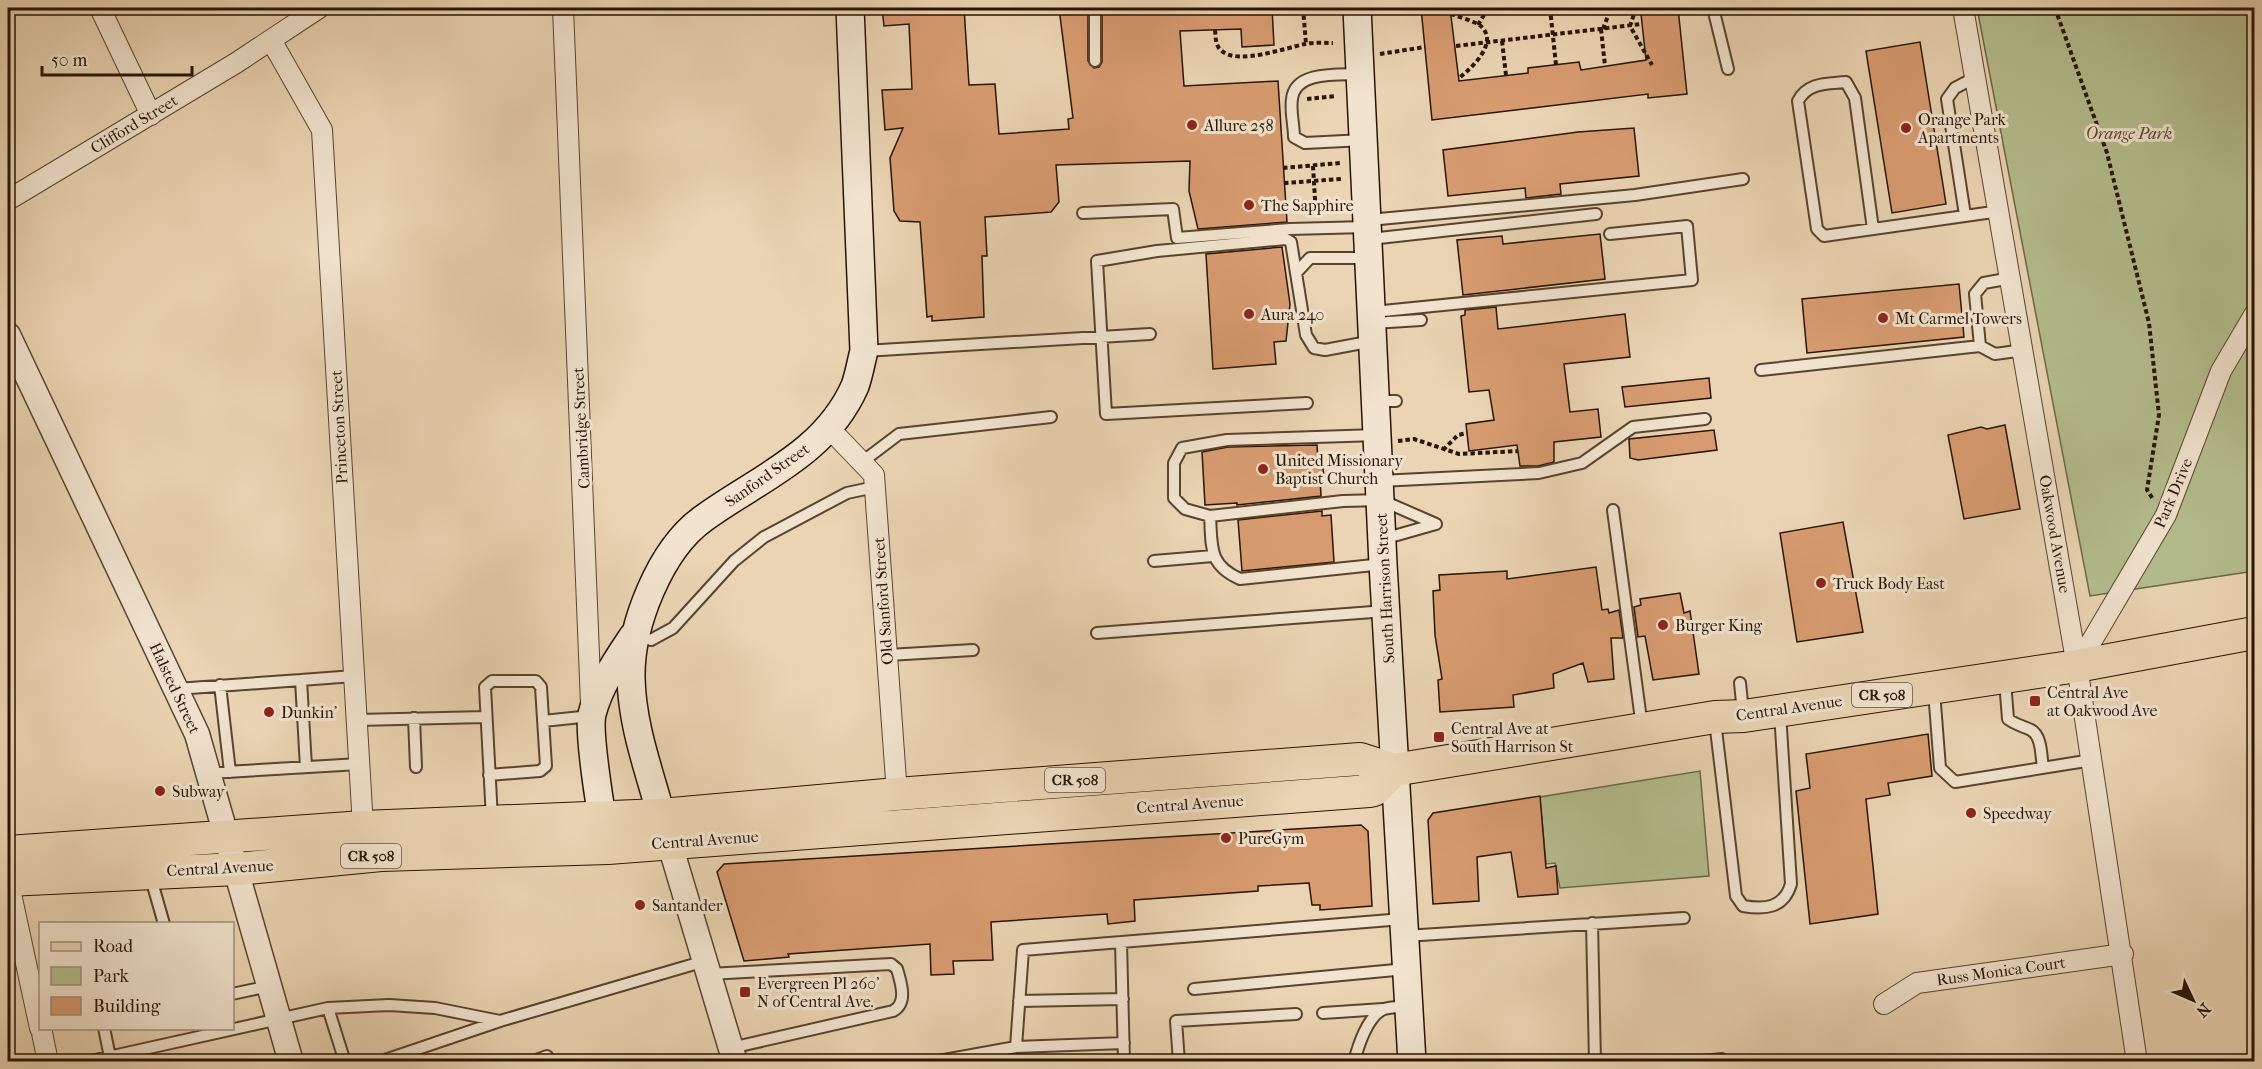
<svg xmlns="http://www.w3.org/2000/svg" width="2262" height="1069" font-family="'IM FELL French Canon',serif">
<rect width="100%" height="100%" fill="#ead4b3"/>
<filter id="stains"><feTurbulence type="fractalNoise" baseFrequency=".00333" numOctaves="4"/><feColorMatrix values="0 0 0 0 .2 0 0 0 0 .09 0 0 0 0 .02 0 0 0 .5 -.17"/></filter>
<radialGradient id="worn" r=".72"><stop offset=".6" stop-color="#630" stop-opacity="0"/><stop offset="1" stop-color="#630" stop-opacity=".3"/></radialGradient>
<path fill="#b4bd8e" stroke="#6e6848" stroke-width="1.5" d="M1977,8H2254V571L2090,596Z
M1700,771L1709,876L1560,888L1555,863L1546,864L1540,797Z"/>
<path fill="#d89b70" stroke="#271401" stroke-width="1.5" d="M882,8H964L969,85L995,84L999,134L1069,129L1068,119L1073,118L1059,8H1088V61L1094,68L1099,67L1102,62V8H1272L1274,45L1242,47L1241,29L1180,31L1184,86L1278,81L1287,222L1198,229L1189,191L1190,161L1056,165L1059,202L1051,212L985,217L987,256H982L984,317L932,321V316L927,317L920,222L900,221L894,211L890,158L903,128L885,130L882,90L912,89L909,24L884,26Z
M1421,8H1450L1459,81L1528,73V68L1579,62L1581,70L1646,60L1641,14L1645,13V8H1678L1687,94L1648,98V94L1432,120Z
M1920,42L1946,204L1892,213L1866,51Z
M1634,128L1639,176L1560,184L1561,194L1526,198L1525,188L1448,196L1443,150L1578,132Z
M1600,234L1605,279L1463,295L1457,240L1502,236L1503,244Z
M1282,247L1290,304L1286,341L1274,342L1276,364L1213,369L1206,254Z
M1959,284L1964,337L1807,353L1802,299Z
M1496,307L1498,329L1625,314L1630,357L1564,364L1570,412L1598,409L1601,437L1554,442V462L1538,466H1520L1517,445L1469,451L1466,424L1494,420L1489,390L1469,392L1461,316L1465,315V310Z
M1709,378L1711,398L1625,407L1622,387Z
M2005,425L2020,509L1964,519L1948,435L1981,427L1987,429Z
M1714,430L1717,450L1638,460L1630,458L1629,439Z
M1317,445L1318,461H1322L1324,477L1320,478L1321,496L1237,505V503L1205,505L1202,452L1228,447Z
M1322,511V516L1331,515L1334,562L1242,571L1238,520Z
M1843,522L1863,632L1797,642L1780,533Z
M1596,567L1602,610L1608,609L1609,613L1619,610L1623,638H1611L1614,679L1588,682L1583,663L1553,674L1554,688L1513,695L1514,707L1440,712L1438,680L1442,679L1435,635L1433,591L1440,590L1439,575L1507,571V579Z
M1680,593L1684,613L1690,611L1699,674L1653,680L1645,636L1638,637L1634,607L1641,605L1640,599Z
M1928,734L1932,776L1888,783L1890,795L1866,799L1878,914L1810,924L1796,791L1810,788L1806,754Z
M1540,796L1546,868L1556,866L1558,894L1518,897L1511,852L1477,857L1479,901L1433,904L1428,820L1433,813Z
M1361,825L1368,831L1372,906L1320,910V905H1312L1309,883L1258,886V891L1134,900L1135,921L1108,924L1107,914L991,922L993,960L953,961L954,974L931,975L930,944L788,954L789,957L744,961L717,872L724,864Z"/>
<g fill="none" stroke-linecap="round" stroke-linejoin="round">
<g stroke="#58442e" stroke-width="14">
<path id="service" d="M1095,8V61
M1713,8L1728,69
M1360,74C1340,75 1295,70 1292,99C1290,111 1294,125 1294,137L1305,143L1364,140
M1083,213L1173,209L1177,238L1290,229L1366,227
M1965,215L1947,99L1955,88L1976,77
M1369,220L1635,195L1743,179
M1873,229L1855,98L1846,82C1827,84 1808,82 1798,101L1817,229L1824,236L2000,211
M1370,239L1596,214
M1367,258H1310L1296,273L1306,335L1314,348L1325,350L1373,341
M1296,273L1291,242L1286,239L1157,251L1097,261L1106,414L1307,403
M1373,312L1692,280L1687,226L1610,234
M1373,323L1421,320
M1980,346L1975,294L1984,283L2011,278
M864,351L1150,334
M1761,370L1980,346L1995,354L2024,350
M1376,401H1396
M1377,435L1227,440L1182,448L1174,463V498L1185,509L1210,516L1343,501L1381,500L1436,524
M862,462L899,434L1051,417
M1380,481L1539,473L1582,463L1633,427L1705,419
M1613,510L1642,727
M1210,516C1212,546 1208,565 1240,579L1383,564
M1383,539L1436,524
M1154,561L1213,556
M1097,633L1386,611
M637,636L651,640L673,628L734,561L764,537L847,493L875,487
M888,655L973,650
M2005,681L2008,719C2016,725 2023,726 2031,730C2042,736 2041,756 2043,768
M1740,683L1743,712
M220,685L230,772
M176,689L301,680
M1934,691L1940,768L1955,782L2092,760
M414,718L416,767
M357,720L486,717
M543,721L591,716
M1715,721L1736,896L1743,906C1765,910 1784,908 1791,884L1780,713
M306,767L301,680L354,676
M209,773L359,764
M489,775L540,771L546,766L541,687L536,681H492L485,687L492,819
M150,875L164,924
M1592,923L1595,1062
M1405,936L1684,918
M1121,942L1124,1062
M709,974L891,964L897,969C901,983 908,1003 893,1011L731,1048
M1194,989L1406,969
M232,994L269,986
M1019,1001L1123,999
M328,1008L389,1005L435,1008L500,1021
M1323,1013L1383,1009
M104,1028L110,1057
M1016,1047L1124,1043
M86,1062L328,1008L345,1062
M379,1062L500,1021L705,961
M531,1062L547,1056L549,1062
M933,1062L1016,1047L1023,950L1403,919
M1179,1062L1176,1021L1296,1014
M1354,1062C1358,1046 1368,1015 1384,1009C1391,1007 1401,1007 1408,1006
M1695,1062L1722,1059"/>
</g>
<g stroke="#58442e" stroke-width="22">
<path id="minor" d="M100,8L151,115
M563,8L591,704
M1963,8L2077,666L2137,1062
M271,40L322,130L363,827
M8,200L236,63L319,8
M828,427L874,475L897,794
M2077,666L2166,515L2221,371L2254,315
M8,880L40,1028
M1884,1004L1917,983L2123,954
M41,1028L48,1062"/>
</g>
<g stroke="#58442e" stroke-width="27">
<path id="tertiary" d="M8,335L197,734L291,1062
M665,828L735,1062"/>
</g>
<g stroke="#271401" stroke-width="30">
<path id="secondary" d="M1357,8L1383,564L1412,1062
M661,815C649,770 632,726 631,678C630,626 660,549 704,518C759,478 825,454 855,386C859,375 861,362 864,351L850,8
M607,838C601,819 588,731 592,714C599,686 617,660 633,636"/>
</g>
<g stroke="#271401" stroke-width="34">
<path id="primary" d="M8,852L363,827L661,815L897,794L1360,759L1394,770L1715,717L1744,716L2077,666L2254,633
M8,880L237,869L381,855L608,848L1369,791L1374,790L1394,770"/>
</g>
<path stroke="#271401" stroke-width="4" stroke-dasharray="4.5 3" stroke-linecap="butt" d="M1303,8L1306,44
M1550,8L1556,65
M1636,8L1630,26L1652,65
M2055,8L2107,153L2149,323L2159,415L2147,490L2153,499
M1272,12L1284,8
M1451,14C1459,17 1470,20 1478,24C1502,40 1472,68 1459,78
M1478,25L1488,8
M1601,29L1605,66
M1603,29L1611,8
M1215,30C1216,38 1215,46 1222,51C1237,65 1286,48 1305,44C1314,42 1324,43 1333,43
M1502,41L1506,75
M1456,46L1641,24
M1380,54L1425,47
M1307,99L1336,96
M1313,166L1316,216
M1283,168L1340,163
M1284,183L1341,179
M1398,441L1414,439L1459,454L1518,451
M1443,450L1458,435L1467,433"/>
<use href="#service" stroke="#f1e3ce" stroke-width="10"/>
<use href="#minor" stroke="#f1e3ce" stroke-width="20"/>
<use href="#tertiary" stroke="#f1e3ce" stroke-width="24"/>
<use href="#secondary" stroke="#f1e3ce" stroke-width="27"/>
<use href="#primary" stroke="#ead4b3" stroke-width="32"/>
</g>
<g fill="#8f2418" stroke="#f1e3ce" stroke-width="2">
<circle cx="1192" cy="125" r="6"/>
<circle cx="1906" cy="128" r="6"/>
<circle cx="1249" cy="205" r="6"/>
<circle cx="1249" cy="314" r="6"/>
<circle cx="1883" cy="318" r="6"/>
<circle cx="1263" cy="469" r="6"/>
<circle cx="1821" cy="583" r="6"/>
<circle cx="1663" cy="625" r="6"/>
<rect x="2029" y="695" width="12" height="12" rx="3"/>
<circle cx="269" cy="712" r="6"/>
<rect x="1433" y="731" width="12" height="12" rx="3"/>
<circle cx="160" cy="791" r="6"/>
<circle cx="1971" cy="813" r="6"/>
<circle cx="1226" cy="838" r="6"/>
<circle cx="640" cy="905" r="6"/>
<rect x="739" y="986" width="12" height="12" rx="3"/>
</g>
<g text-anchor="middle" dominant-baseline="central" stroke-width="6" stroke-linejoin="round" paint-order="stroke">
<g fill="#f1e3ce" stroke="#64523e" stroke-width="1.5">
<rect x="1852" y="683" width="60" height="24" rx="4.5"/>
<rect x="1045" y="768" width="60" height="24" rx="4.5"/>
<rect x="341" y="844" width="60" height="24" rx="4.5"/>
</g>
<g font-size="15" font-weight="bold" fill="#271401">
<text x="1882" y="695">CR 508</text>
<text x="1075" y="780">CR 508</text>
<text x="371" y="856">CR 508</text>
</g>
<g font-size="16" fill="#271401" stroke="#f1e3ce" text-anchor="start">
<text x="1918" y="119">Orange Park<tspan x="1918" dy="18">Apartments</tspan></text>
<text x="1204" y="125">Allure 258</text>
<text x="1261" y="205">The Sapphire</text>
<text x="1261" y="314">Aura 240</text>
<text x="1895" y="318">Mt Carmel Towers</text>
<text x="1275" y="460">United Missionary<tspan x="1275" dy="18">Baptist Church</tspan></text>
<text x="1833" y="583">Truck Body East</text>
<text x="1675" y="625">Burger King</text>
<text x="2047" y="692">Central Ave<tspan x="2047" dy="18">at Oakwood Ave</tspan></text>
<text x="281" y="712">Dunkin'</text>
<text x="1451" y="728">Central Ave at<tspan x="1451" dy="18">South Harrison St</tspan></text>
<text x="172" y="791">Subway</text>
<text x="1983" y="813">Speedway</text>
<text x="1238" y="838">PureGym</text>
<text x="652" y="905">Santander</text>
<text x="757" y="983">Evergreen Pl 260'<tspan x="757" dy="18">N of Central Ave.</tspan></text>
</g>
<g font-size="16" fill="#271401" stroke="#f1e3ce">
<text transform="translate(134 124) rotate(-31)">Clifford Street</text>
<text transform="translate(339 427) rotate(-93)">Princeton Street</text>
<text transform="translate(581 428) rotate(-93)">Cambridge Street</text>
<text transform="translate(767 475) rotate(-35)">Sanford Street</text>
<text transform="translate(2173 493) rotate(-67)">Park Drive</text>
<text transform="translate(2055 534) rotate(80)">Oakwood Avenue</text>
<text transform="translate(1385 588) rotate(-93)">South Harrison Street</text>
<text transform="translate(883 601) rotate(-94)">Old Sanford Street</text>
<text transform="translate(175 688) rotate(65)">Halsted Street</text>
<text transform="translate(1789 708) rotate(-8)">Central Avenue</text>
<text transform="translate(1190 804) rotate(-4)">Central Avenue</text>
<text transform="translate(705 840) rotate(-4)">Central Avenue</text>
<text transform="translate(220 868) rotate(-3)">Central Avenue</text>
<text transform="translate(2001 971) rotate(-8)">Russ Monica Court</text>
</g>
<g font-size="16" font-style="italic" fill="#51472b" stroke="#f1e3ce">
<text x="2129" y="133">Orange Park</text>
</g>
</g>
<rect width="2262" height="1069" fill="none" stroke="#ead4b3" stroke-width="30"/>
<rect x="9" y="9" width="2244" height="1051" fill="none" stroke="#271401" stroke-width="3"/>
<rect x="15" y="15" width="2232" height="1039" fill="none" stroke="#271401" stroke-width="1.5"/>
<rect x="39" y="922" width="195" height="108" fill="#f1e3ce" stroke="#a0907c" stroke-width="1.5"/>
<rect x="51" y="942" width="30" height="9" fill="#ead4b3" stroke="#a0907c" stroke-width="1.5"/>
<text x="93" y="952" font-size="18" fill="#271401">Road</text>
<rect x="51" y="967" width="30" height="18" fill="#b4bd8e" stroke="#a0907c" stroke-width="1.5"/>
<text x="93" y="982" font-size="18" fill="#271401">Park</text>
<rect x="51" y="997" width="30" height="18" fill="#d89b70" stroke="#a0907c" stroke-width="1.5"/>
<text x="93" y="1012" font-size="18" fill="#271401">Building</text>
<g transform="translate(2193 1000) rotate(134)" stroke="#f1e3ce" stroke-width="4.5" paint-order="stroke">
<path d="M0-4.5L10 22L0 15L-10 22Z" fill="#271401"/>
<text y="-9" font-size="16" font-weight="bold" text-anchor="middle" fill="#271401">N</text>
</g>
<path d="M42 66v9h150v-9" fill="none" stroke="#271401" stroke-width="3"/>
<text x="51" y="66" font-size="18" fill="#271401" stroke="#f1e3ce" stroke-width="4.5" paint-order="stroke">50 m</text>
<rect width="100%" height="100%" filter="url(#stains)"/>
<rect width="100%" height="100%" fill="url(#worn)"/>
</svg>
